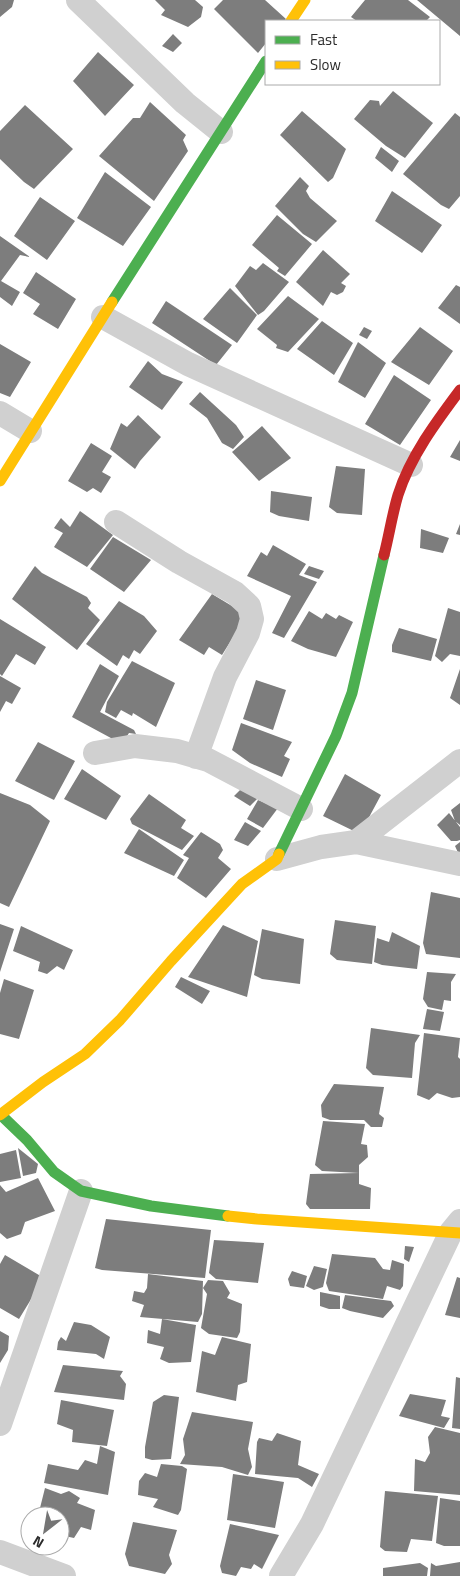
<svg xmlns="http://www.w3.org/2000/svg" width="460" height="1576" font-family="'Titillium Web',sans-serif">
<rect width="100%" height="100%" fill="#fff"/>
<path fill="#7d7d7d" d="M0,0H14L12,7L0,17Z
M155,0H195L203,7L201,17L188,27L161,15L165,10Z
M223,0H265L286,19L284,21H266V43L258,53L214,9Z
M365,0H408L430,17L426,21H357L351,17Z
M417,0H460V36Z
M173,34L182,43L173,52L162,46Z
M98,52L134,85L105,116L73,81Z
M393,91L433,123L405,158L386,146L354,119L370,100L379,101L380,106Z
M150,102L186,135L183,140L188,151L154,201L99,156L133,118H140Z
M25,105L73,149L34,189L24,182L0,159V131Z
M302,111L346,149L333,178L328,182L280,135Z
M455,113L460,117V196L449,209L441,205L403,174Z
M381,147L399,161L392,172L375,158Z
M105,172L151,207L123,246L77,218Z
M300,177L309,186L306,191L310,198L337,221L316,242L303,234L275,206Z
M392,191L442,225L422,253L375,221Z
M40,197L75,221L47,260L14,236Z
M277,215L312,244L285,276L277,271L279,268L252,245Z
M0,236L30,257L20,255L1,281L20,292L12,306L0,297Z
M323,250L350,274L341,283L346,286L343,292L337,295L331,292L323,306L296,282Z
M263,263L289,282L264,311L258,315L235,286L250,266L256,270Z
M36,272L76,299L58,329L33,314L40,304L23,293Z
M456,285L460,287V324L438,308Z
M230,288L257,315L237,343L203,319Z
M288,296L319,319L288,352L276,348L277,345L257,329Z
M166,301L232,345L216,365L152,323Z
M322,321L353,343L334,375L297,349Z
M364,327L372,331L367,339L359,335Z
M420,327L453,351L429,385L391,362Z
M358,342L386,363L365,398L338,382Z
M0,344L31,362L10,397L0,393Z
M148,361L162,374L183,382L162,410L129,387Z
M394,375L431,400L400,445L365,424Z
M200,392L236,425L244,437L233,449L222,443L207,418L189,404Z
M138,415L161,437L140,461L135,469L110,449L121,423L127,427Z
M262,426L291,458L259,481L232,452Z
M460,440V461L450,457Z
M91,443L112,456L102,472L111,477L101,493L93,488L87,492L68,481Z
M336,466L365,469L362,515L337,513L329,507Z
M271,491L312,497L309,521L279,516L270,512Z
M80,511L113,535L87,567L54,547L63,533L54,528L61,518L70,527Z
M460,524V535L456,534Z
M421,529L449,538L443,553L420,548Z
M113,537L151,560L124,592L90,569Z
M273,545L306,564L299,575L317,582L284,638L272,633L291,596L247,576L261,552L267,556Z
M35,566L42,573L87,597L91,603L88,608L100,620L77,650L12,599Z
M309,566L324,571L319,579L304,574Z
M212,594L247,615L222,655L209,647L204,655L179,640Z
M119,601L144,616L157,631L140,654L134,650L129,659L123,655L117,666L86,644Z
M448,608L460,612V656L450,654L442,662L435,656Z
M309,611L322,619L326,613L336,619L339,615L353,622L336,657L308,649L291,641Z
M0,619L46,647L35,665L16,654L2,676L0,674Z
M399,628L437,639L431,661L392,652V645Z
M132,661L175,683L156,727L133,713L132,716L121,710L116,718L105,712L107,702Z
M100,664L119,676L100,712L134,730L136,734L129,733L122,744L72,717Z
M460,669V705L450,698Z
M0,676L21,688L12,704L6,701L0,712Z
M256,680L286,690L273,730L243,719Z
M241,723L292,742L284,756L290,759L282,777L250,763L232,750Z
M38,742L75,761L54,800L15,781Z
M82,769L121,796L106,820L64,799Z
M345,774L381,795L360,834L323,816Z
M243,787L259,797L250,806L234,796Z
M0,793L30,805L50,821L9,907L0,903Z
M149,794L186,820L181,828L194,836L182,850L132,824L130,819Z
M258,800L278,808L263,828L247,819Z
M460,803V825L455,821L451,810Z
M449,813L460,827V840L457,841H451L437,825Z
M245,822L261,831L248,846L234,840Z
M139,829L184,860L174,876L124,853Z
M201,832L220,844L223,850L218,858L231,869L206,898L177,878L189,858L183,855Z
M460,842V857L455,846Z
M431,892L460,898V958L426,954L423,943Z
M335,920L376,926L372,964L337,960L330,954Z
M0,924L14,929L0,972Z
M223,925L258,941L247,997L188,977Z
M21,926L73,950L64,970L57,966L47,974L38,971L40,962L13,951Z
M262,929L304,939L300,984L262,979L254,975Z
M392,932L420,946L417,969L382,965L374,962L377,938L389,942Z
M427,972L456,974L451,982V1001L444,1000L442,1010L428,1007L423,999Z
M181,977L210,991L202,1004L175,987Z
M4,979L34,990L19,1039L0,1034V993Z
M427,1009L444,1012L440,1031L423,1029Z
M371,1028L420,1035L415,1043L412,1078L373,1075L366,1068Z
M424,1033L460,1038L458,1057L460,1059V1097L452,1098L437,1093L429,1100L417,1095Z
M334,1084L384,1087L379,1114L384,1118L382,1127H371L364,1120H330L322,1117L321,1105Z
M323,1121L365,1124L361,1144L367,1145L368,1157L359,1165V1173L322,1171L315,1165Z
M18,1148L38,1164L36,1173L23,1176Z
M16,1150L21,1178L0,1182V1154Z
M359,1173V1184L371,1188L370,1209H310L306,1204L310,1174Z
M38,1178L55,1211L25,1222L21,1234L7,1239L0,1233V1185L6,1192Z
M106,1219L211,1230L205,1278L102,1270L95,1268Z
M214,1240L264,1243L258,1283L216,1279L209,1273Z
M405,1246L414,1247L409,1262L404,1259Z
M332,1254L375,1258L383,1269L390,1270L392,1260L404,1264L403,1286L400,1290L387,1286L383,1299L329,1291L326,1283Z
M5,1255L44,1278L19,1319L0,1308V1264Z
M314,1266L327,1269L323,1287L314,1290L306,1286Z
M292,1271L307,1276L304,1288L290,1286L288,1279Z
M148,1274L203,1281L202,1314L198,1322L140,1317L144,1305L132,1301L134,1291L144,1293L147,1288Z
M457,1277L460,1278V1318L445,1315Z
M208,1280L223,1281L230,1293L227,1298L242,1304L240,1332L237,1338L209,1334L201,1328L207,1294L203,1288Z
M320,1292L340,1296V1309H329L320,1306Z
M345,1295L391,1301L394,1306L383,1318L350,1311L342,1308Z
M162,1319L196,1325L191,1362L169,1363L160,1359L164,1347L147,1343L148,1330L160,1334Z
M74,1322L91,1325L110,1337L104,1359L96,1354L57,1350L58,1342L61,1337L66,1341Z
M0,1331L9,1336L8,1350L0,1363Z
M222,1337L251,1344L247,1382L238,1385L236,1401L196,1392L202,1351L215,1355Z
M63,1365L123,1371L120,1376L126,1384L124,1400L54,1392Z
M456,1377L460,1378V1429L452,1428Z
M410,1394L446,1400L441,1416L450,1418L444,1428L399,1416Z
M164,1395L179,1397L171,1459L152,1460L145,1458V1447L153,1402Z
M61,1400L114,1410L107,1446L72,1442L73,1430L57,1424Z
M192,1412L253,1422L248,1449L252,1467L248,1475L222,1467L180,1464L185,1455L183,1439Z
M435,1427L460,1433V1495L414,1491L415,1459L425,1462L430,1453L428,1437Z
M277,1433L301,1441L298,1465L319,1474L312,1487L298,1478L255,1474L257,1442L259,1438L272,1441Z
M100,1446L115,1452L108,1495L44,1483L48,1464L78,1470L85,1460L97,1464Z
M161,1464L182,1466L187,1469L181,1510L178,1515L153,1507L158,1499L138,1495L139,1481L145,1473L157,1477Z
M233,1474L284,1482L275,1528L227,1520Z
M45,1488L61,1494L69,1491L80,1498L77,1503L95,1510L91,1530L81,1527L74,1538L60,1535V1516H38Z
M385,1491L438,1496L432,1541L411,1539L407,1552L385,1551L380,1547Z
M440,1498L460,1501V1546H444L436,1543Z
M133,1522L177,1530L169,1555L172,1564L165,1574L129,1566L125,1554Z
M230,1524L279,1535L262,1569L254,1564L251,1569L241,1567L236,1576L222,1573L220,1566Z
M460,1562V1576H430L431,1563L436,1566Z
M420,1563L428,1568L427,1576H383V1568Z"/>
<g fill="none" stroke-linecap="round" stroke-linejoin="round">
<path stroke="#d0d0d0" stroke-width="24" d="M78,0L185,103L221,132
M103,317L188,364L411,465
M0,413L30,431
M116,522L179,562L235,593L249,606L252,619L248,633L225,677L196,757
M95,753L135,746L177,751L208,760L301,809
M356,842L460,864
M277,859L321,847L356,842L460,761
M0,1424L81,1191
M0,1552L64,1576
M281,1576L312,1524L451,1232L460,1221"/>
<path stroke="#4caf50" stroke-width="11" d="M112,302L266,61
M279,854L336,736L352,693L384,555
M0,1114L27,1140L54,1172L81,1191L151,1206L228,1216"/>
<path stroke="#ffc107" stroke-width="11" d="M291,21L305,0
M0,481L112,302
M0,1115L43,1082L85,1054L120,1020L171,961L242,884L277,859L279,854
M228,1216L257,1219L460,1233"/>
<path stroke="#c62828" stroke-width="11" d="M384,555C389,536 392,515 398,495C410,457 436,422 460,390"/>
</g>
<rect x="265" y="20" width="175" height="65" fill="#ffffff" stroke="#aaaaaa"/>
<rect x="275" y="36" width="25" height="8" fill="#4caf50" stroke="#aaaaaa"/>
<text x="310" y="45" font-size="15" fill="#2b2b2b">Fast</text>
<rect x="275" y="61" width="25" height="8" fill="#ffc107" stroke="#aaaaaa"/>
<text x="310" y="70" font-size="15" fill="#2b2b2b">Slow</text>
<g transform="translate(45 1531) rotate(211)"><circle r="24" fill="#ffffff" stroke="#aaaaaa"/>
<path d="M0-4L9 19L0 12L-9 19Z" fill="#757575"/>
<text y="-8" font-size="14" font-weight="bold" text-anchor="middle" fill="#2b2b2b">N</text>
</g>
</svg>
